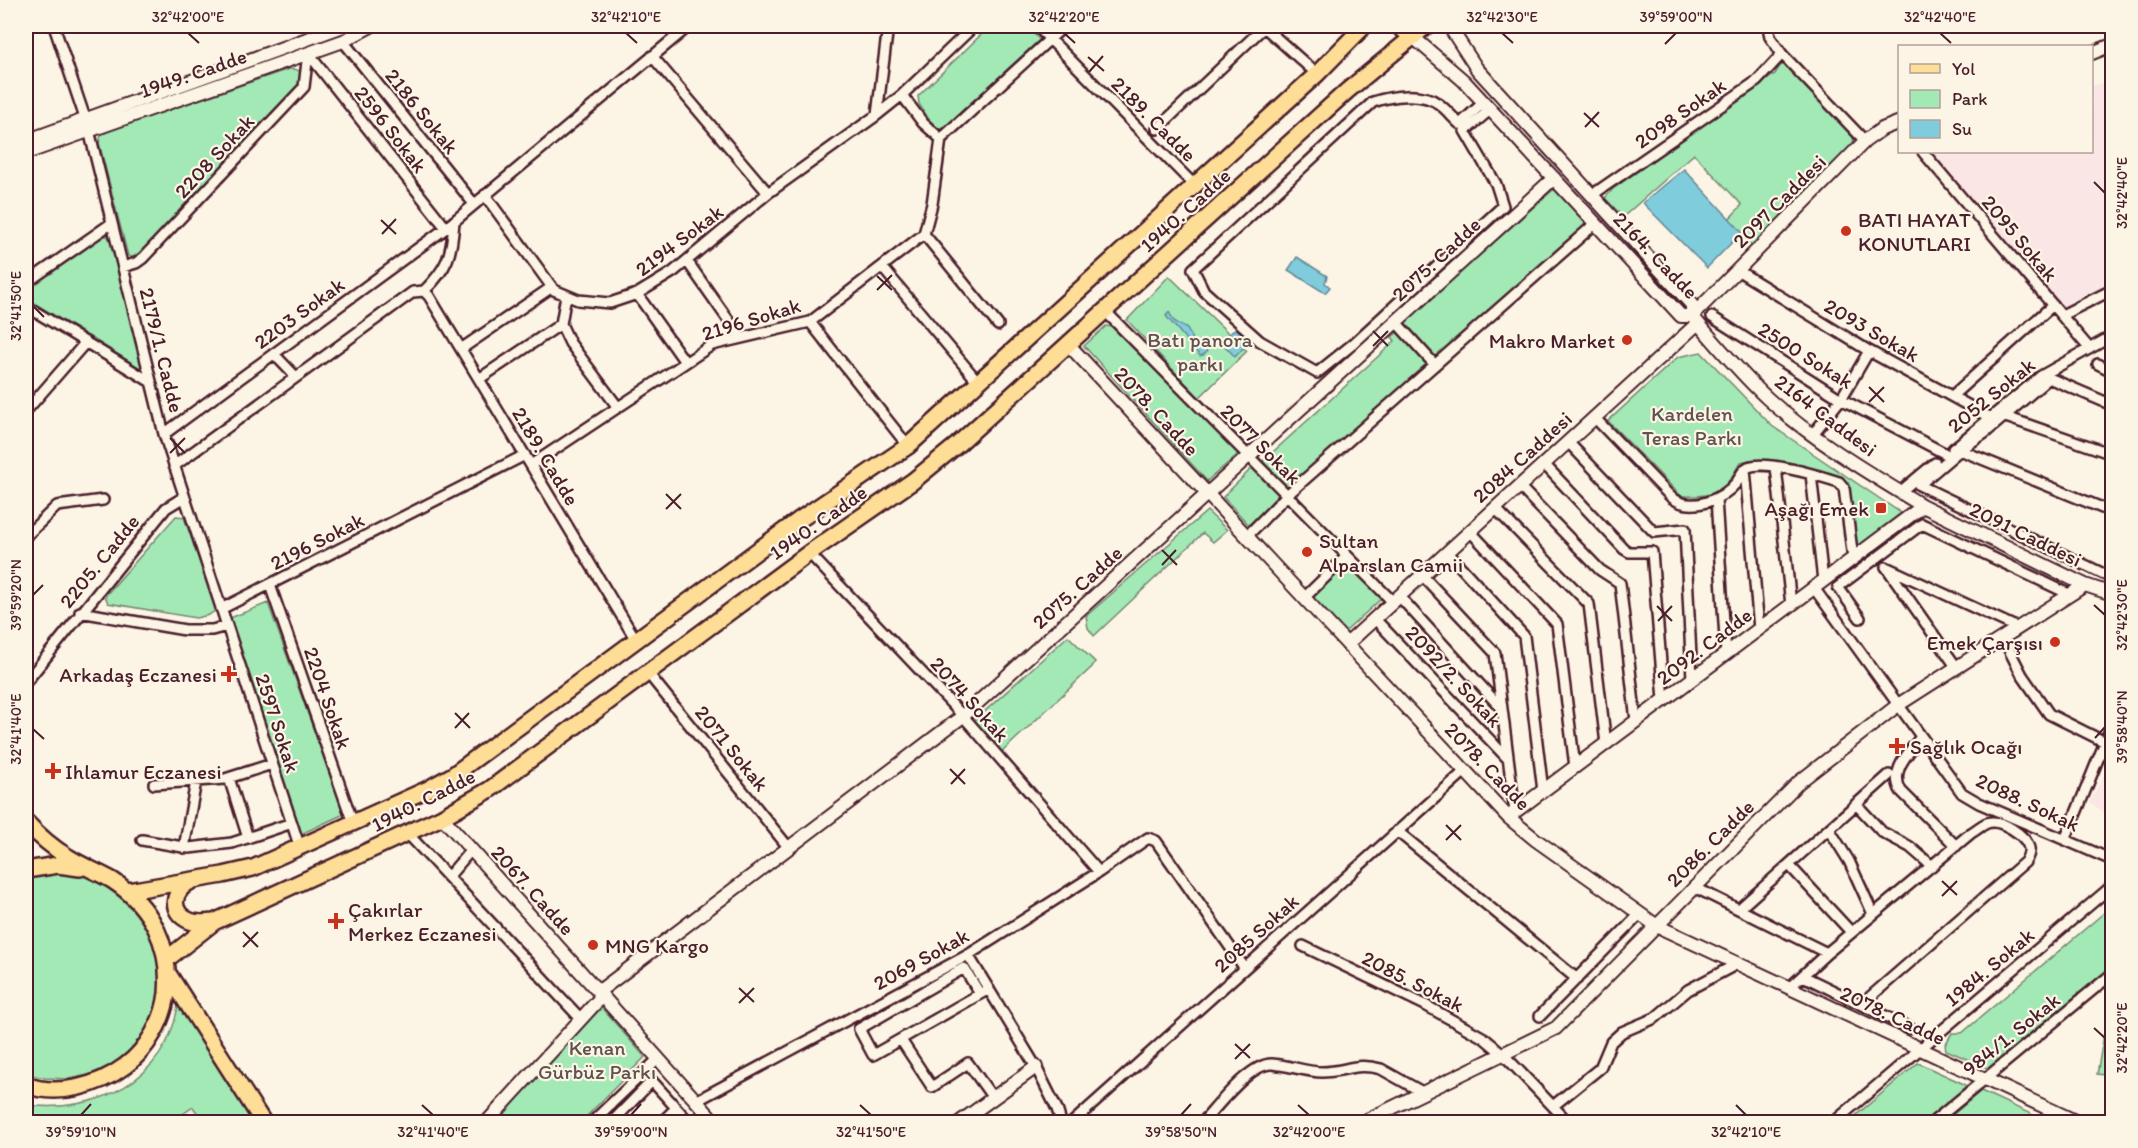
<svg xmlns="http://www.w3.org/2000/svg" width="2138" height="1148" font-family="Itim,sans-serif">
<rect width="100%" height="100%" fill="#fcf5e5"/>
<filter id="ink" filterUnits="userSpaceOnUse"><feTurbulence type="fractalNoise" baseFrequency=".0167" numOctaves="2"/><feDisplacementMap in="SourceGraphic" scale="12" xChannelSelector="R" yChannelSelector="G"/><feConvolveMatrix kernelMatrix="1 2 1 2 8 2 1 2 1" color-interpolation-filters="sRGB"/></filter>
<g filter="url(#ink)">
<path fill="#fae6e5" d="M2112,79V284L2068,308H2062L1929,152H2092V86Z
M2112,759V819L2090,802Z
M194,1107L204,1122H171Z"/>
<path fill="#a2e9b5" stroke="#768470" stroke-width="1.5" d="M990,26H1026L1040,40L943,128L935,129L919,104L918,96Z
M1785,64L1853,137L1854,144L1752,246L1727,221L1742,205L1694,154L1623,217L1605,198L1613,189L1775,74L1780,66Z
M289,69C301,68 303,74 303,85L141,254L136,258L128,256L99,143L101,135L110,130Z
M1554,189L1587,225L1436,359L1402,324Z
M103,235L113,238L143,365L140,368L26,298L27,285Z
M1169,276L1247,351L1199,398L1127,320Z
M1106,326L1112,327L1238,453L1236,456L1207,481L1084,346Z
M1398,332L1428,365L1288,489L1262,462L1395,341L1392,337Z
M1701,352L1772,426L1901,513L1856,548L1845,483L1831,473L1749,460L1741,462C1736,469 1732,477 1727,483C1716,497 1697,496 1681,496L1608,421L1678,357Z
M1253,467L1280,495L1249,525L1223,497Z
M1207,511L1227,530L1213,542L1203,533L1094,636L1088,628L1086,616Z
M176,516L184,517L216,610L209,615L196,618L108,603L105,596Z
M1348,562L1382,598L1345,632L1312,596Z
M268,603L344,814L301,834L230,618Z
M1068,636L1095,662L1092,667L1001,753L974,721Z
M55,872L80,874L103,882L124,895L154,934L162,983L157,1007L147,1029L131,1049L113,1064L92,1074L69,1079L45,1078L26,1074V878Z
M2112,906V967L1990,1069L1946,1050L1945,1045L1952,1033H1962Z
M178,1005L253,1122H204L193,1107L171,1122H34L26,1112V1105C96,1114 167,1081 178,1005Z
M600,1006L645,1057L581,1122H494Z
M2104,1034L2112,1035V1076L2097,1074Z
M1918,1063L1964,1084L1967,1086V1091L1930,1122H1848Z
M1981,1091L2048,1122H1944Z"/>
<path fill="#7eccdc" stroke="#698795" stroke-width="1.5" d="M1684,169L1742,232L1707,268L1643,203Z
M1297,257L1327,276L1325,283L1330,287L1325,293L1288,270Z
M1169,312L1174,321L1187,329L1194,342L1197,345L1205,347L1207,351L1203,355L1200,356L1166,316Z
M1236,328L1249,342L1235,357L1225,346V338Z"/>
<g fill="none" stroke-linecap="round" stroke-linejoin="round">
<g stroke="#4a1f2b" stroke-width="14">
<path id="minor" d="M54,26L89,130L164,434L300,848
M669,26L677,35
M1037,26L1195,186
M1263,26L1317,74
M1768,26L1770,37L1782,54L1865,141
M343,41L474,204
M308,53L446,228
M652,56L768,193
M902,95L923,123L941,139
M1484,102L1460,124C1453,118 1447,110 1439,104C1422,91 1391,96 1373,102L1193,269L1204,291L1260,341L1317,373L1353,344L1503,206L1496,184L1465,131L1491,109
M877,115L888,26
M1157,129L1264,27
M941,139L1064,26
M1923,152L2089,348
M485,195L554,290L578,300L610,303L637,294L673,272L768,193L877,115L902,95L974,26
M1592,195L1757,81L1782,54
M924,234L998,325
M687,261L741,338
M123,267L136,263L143,258L304,87L308,53
M882,267L979,383
M1737,270L1869,351L1991,418
M26,283L112,223
M424,291L429,296L636,640
M424,291C448,268 452,254 454,221
M637,294L685,362
M566,295L561,324L570,343L617,406
M26,306L151,382
M1105,311L1393,602
M2062,315L2112,290
M1712,317L1841,399L1946,454
M810,322L908,446
M1396,322L1435,365
M461,349L552,287
M274,354L296,377
M2098,364L2112,371
M479,379L561,324
M1952,396L2053,305
M2112,405L2049,378L1985,433L1960,450L1919,485L2112,578
M26,411L86,342
M2003,416L2112,454
M1594,417L1671,497C1691,513 1722,500 1737,482C1740,477 1742,470 1748,467C1767,460 1820,476 1839,482L1844,488L1853,559
M164,434L446,228L689,26
M1813,434L1841,399L1869,351
M1568,442L1654,532L1685,529L1692,679
M1953,449L2041,376L2112,336
M1960,450L2112,512
M1544,464L1624,549L1629,552H1652L1664,700
M531,465L712,345L810,322L924,234L932,204L941,139
M174,466L413,292L424,291
M1776,467L1791,605
M1745,469L1759,629
M1811,474L1823,581
M1519,486L1600,570L1620,583L1636,721
M1900,492L1935,463
M1716,499L1726,654
M1495,508L1589,604L1606,744
M1470,531L1557,624L1575,767
M26,536L57,506L103,500
M1247,536L1287,495L1596,223
M1447,552L1524,636L1543,791
M809,553L963,716L1099,872
M1886,567L2018,628
M1887,568L1957,668
M1422,575L1495,653L1515,812
M270,585L353,823
M1814,588L1962,793L1979,803L2112,860
M1399,596L1502,709
M1304,598L1347,556
M221,609L525,455
M80,612L185,630H212L227,626
M1374,618L1508,759
M1860,618L1838,587L1922,524L2071,595
M2003,638L2022,675L2049,714L2105,742
M647,672L789,848
M26,682L166,508L184,497
M1921,737C1909,753 1889,770 1901,791L1956,846
M229,778L248,838
M154,784L225,779L272,764
M1856,804L1882,832L1910,847L1932,866
M1829,829L1849,861L1873,914
M1397,831L1577,979
M407,833L581,1019
M142,840L189,848L232,843L292,823
M2065,840L2112,725
M184,848L196,781
M1789,865L1851,932
M448,877L471,850
M1694,887L1827,953
M1739,909L1889,775
M1303,946L1425,1005L1484,1038L1503,1054L1568,1122
M968,955L1036,1067L1057,1109L1061,1122
M1803,976L1910,1028
M1789,988L1827,953L1971,833C1976,830 1982,825 1987,823C2000,818 2026,835 2029,848C2030,853 2028,857 2025,862L1862,1004
M980,994L964,968L859,1029L873,1055L980,994L989,989
M1540,1016L1640,914
M901,1040L932,1087L968,1063L993,1098
M696,1101L968,955L1099,872L1148,838L1156,841L1244,967
M1553,1106L1600,1068L1611,1042L1622,1032L1655,1018L1688,990L1737,964
M592,1122L658,1059
M612,1122L652,1081L689,1122
M662,1122L676,1108
M1073,1122L1465,771
M1203,1122C1217,1107 1250,1063 1272,1064C1289,1065 1305,1072 1322,1072C1345,1072 1356,1062 1381,1069L1424,1093
M1834,1122L2112,886
M1933,1122L2112,974"/>
</g>
<g stroke="#4a1f2b" stroke-width="16">
<path id="tertiary" d="M1449,26L1477,69L1692,305V316
M1413,37L1464,81L1681,316H1692
M2092,53L2112,45
M26,141L343,26
M26,153L343,41L371,26
M1692,316C1716,344 1740,373 1767,398C1813,440 1870,474 1923,506L2085,585L2112,594
M1692,316L1865,141L1882,129L1900,122
M1068,344L1508,817L1536,840L1657,926L2077,1122
M1347,644L1698,323
M442,817L715,1122
M1508,817L1923,506
M598,992L963,716L1554,178
M487,1122L602,996
M960,1122L1036,1067
M1363,1122L1556,1028L1799,782L1898,705L2085,585"/>
</g>
<g stroke="#4a1f2b" stroke-width="20">
<path id="primary" d="M1398,26L1413,37
M26,822C38,835 53,848 68,857C82,866 98,872 112,880C152,906 171,946 167,993C164,1020 147,1050 125,1066C98,1086 58,1097 26,1085
M26,870L58,865L80,868
M191,881C173,890 168,912 190,921C197,924 206,923 214,922
M128,891L223,875L253,868L428,789L453,775L799,520L908,446L1317,74L1364,26
M167,959L214,922L442,817L489,790L809,553L913,481L957,445L1347,91L1426,26
M169,975L263,1122
M26,1121L27,1122"/>
</g>
<use href="#minor" stroke="#fcf5e5" stroke-width="9"/>
<use href="#tertiary" stroke="#fcf5e5" stroke-width="12"/>
<use href="#primary" stroke="#fedd96" stroke-width="15"/>
</g>
</g>
<path fill="none" stroke="#4a1f2b" stroke-width="2" d="M188,33L199,43M626,33L637,43M1064,33L1075,43M1502,33L1513,43M1940,33L1951,43M1665,44L1676,33M1088,57L1104,71M1089,72L1103,56M1584,113L1599,127M1585,127L1599,112M2094,182L2105,193M381,220L396,234M382,234L396,219M877,276L892,290M877,290L892,275M33,306L44,317M1373,331L1388,346M1373,346L1388,331M1869,387L1884,402M1869,402L1884,387M170,438L185,453M170,453L185,438M666,494L681,509M666,509L681,494M1162,550L1177,565M1162,565L1176,550M33,595L43,585M2094,605L2105,615M1657,606L1672,621M1658,621L1672,606M455,713L470,728M455,728L469,713M33,729L44,739M2095,738L2105,727M950,769L965,784M951,784L965,769M1446,825L1461,840M1446,840L1461,825M1942,881L1957,895M1942,896L1957,881M243,932L258,947M243,947L258,932M739,988L754,1002M739,1003L754,988M2094,1028L2105,1038M1235,1044L1250,1058M1235,1059L1250,1044M422,1105L433,1115M860,1105L871,1115M1298,1105L1309,1115M1736,1105L1746,1115M81,1115L91,1104M631,1115L641,1104M1181,1115L1191,1104"/>
<g fill="#c8321e" stroke="#fcf5e5" stroke-width="2">
<circle cx="1846" cy="231" r="6"/>
<circle cx="1627" cy="340" r="6"/>
<rect x="1875" y="502" width="12" height="12" rx="3"/>
<circle cx="1307" cy="552" r="6"/>
<circle cx="2055" cy="642" r="6"/>
<path d="M226 665h6v6h6v6h-6v6h-6v-6h-6v-6h6z"/>
<path d="M1894 737h6v6h6v6h-6v6h-6v-6h-6v-6h6z"/>
<path d="M50 762h6v6h6v6h-6v6h-6v-6h-6v-6h6z"/>
<path d="M333 912h6v6h6v6h-6v6h-6v-6h-6v-6h6z"/>
<circle cx="593" cy="945" r="6"/>
</g>
<g text-anchor="middle" dominant-baseline="central" stroke-width="4.5" stroke-linejoin="round" paint-order="stroke">
<g font-size="21" fill="#4a1f2b" stroke="#fcf5e5">
<text transform="translate(193 73) rotate(-19)">1949. Cadde</text>
<text transform="translate(422 111) rotate(51)">2186 Sokak</text>
<text transform="translate(1680 113) rotate(-35)">2098 Sokak</text>
<text transform="translate(1154 119) rotate(45)">2189. Cadde</text>
<text transform="translate(391 129) rotate(52)">2596 Sokak</text>
<text transform="translate(214 156) rotate(-47)">2208 Sokak</text>
<text transform="translate(1779 201) rotate(-45)">2097 Caddesi</text>
<text transform="translate(1185 210) rotate(-42)">1940. Cadde</text>
<text transform="translate(2020 238) rotate(50)">2095 Sokak</text>
<text transform="translate(679 240) rotate(-37)">2194 Sokak</text>
<text transform="translate(1656 255) rotate(46)">2164. Cadde</text>
<text transform="translate(1436 259) rotate(-43)">2075. Cadde</text>
<text transform="translate(299 313) rotate(-36)">2203 Sokak</text>
<text transform="translate(751 319) rotate(-17)">2196 Sokak</text>
<text transform="translate(1872 330) rotate(30)">2093 Sokak</text>
<text transform="translate(162 350) rotate(76)">2179/1. Cadde</text>
<text transform="translate(1806 355) rotate(32)">2500 Sokak</text>
<text transform="translate(1991 395) rotate(-39)">2052 Sokak</text>
<text transform="translate(1157 411) rotate(47)">2078. Cadde</text>
<text transform="translate(1826 415) rotate(37)">2164 Caddesi</text>
<text transform="translate(1261 444) rotate(45)">2077 Sokak</text>
<text transform="translate(546 456) rotate(59)">2189. Cadde</text>
<text transform="translate(1522 457) rotate(-42)">2084 Caddesi</text>
<text transform="translate(818 522) rotate(-35)">1940. Cadde</text>
<text transform="translate(2026 534) rotate(26)">2091 Caddesi</text>
<text transform="translate(317 541) rotate(-27)">2196 Sokak</text>
<text transform="translate(99 561) rotate(-51)">2205. Cadde</text>
<text transform="translate(1077 587) rotate(-42)">2075. Cadde</text>
<text transform="translate(1704 646) rotate(-37)">2092. Cadde</text>
<text transform="translate(1454 676) rotate(47)">2092/2. Sokak</text>
<text transform="translate(328 698) rotate(71)">2204 Sokak</text>
<text transform="translate(970 699) rotate(48)">2074 Sokak</text>
<text transform="translate(278 723) rotate(72)">2597 Sokak</text>
<text transform="translate(732 748) rotate(51)">2071 Sokak</text>
<text transform="translate(1488 766) rotate(46)">2078. Cadde</text>
<text transform="translate(423 800) rotate(-27)">1940. Cadde</text>
<text transform="translate(2028 802) rotate(25)">2088. Sokak</text>
<text transform="translate(1710 843) rotate(-45)">2086. Cadde</text>
<text transform="translate(533 890) rotate(48)">2067. Cadde</text>
<text transform="translate(1256 933) rotate(-42)">2085 Sokak</text>
<text transform="translate(921 959) rotate(-29)">2069 Sokak</text>
<text transform="translate(1989 967) rotate(-40)">1984. Sokak</text>
<text transform="translate(1413 981) rotate(27)">2085. Sokak</text>
<text transform="translate(1893 1015) rotate(25)">2078. Cadde</text>
<text transform="translate(2011 1034) rotate(-39)">984/1. Sokak</text>
</g>
<g font-size="21" fill="#4a1f2b" stroke="#fcf5e5" text-anchor="start">
<text x="1858" y="219">BATI HAYAT<tspan x="1858" dy="24">KONUTLARI</tspan></text>
<text x="1615" y="340" text-anchor="end">Makro Market</text>
<text x="1869" y="508" text-anchor="end">Aşağı Emek</text>
<text x="1319" y="540">Sultan<tspan x="1319" dy="24">Alparslan Camii</tspan></text>
<text x="2043" y="642" text-anchor="end">Emek Çarşısı</text>
<text x="217" y="674" text-anchor="end">Arkadaş Eczanesi</text>
<text x="1910" y="746">Sağlık Ocağı</text>
<text x="65" y="771">Ihlamur Eczanesi</text>
<text x="348" y="909">Çakırlar<tspan x="348" dy="24">Merkez Eczanesi</tspan></text>
<text x="605" y="945">MNG Kargo</text>
</g>
<g font-size="21" fill="#60524e" stroke="#fcf5e5">
<text x="1200" y="339">Batı panora<tspan x="1200" dy="24">parkı</tspan></text>
<text x="1692" y="413">Kardelen<tspan x="1692" dy="24">Teras Parkı</tspan></text>
<text x="597" y="1047">Kenan<tspan x="597" dy="24">Gürbüz Parkı</tspan></text>
</g>
</g>
<rect width="2138" height="1148" fill="none" stroke="#fcf5e5" stroke-width="66"/>
<rect x="1898" y="45" width="195" height="108" fill="#fcf5e5" stroke="#b59f9b" stroke-width="1.5"/>
<rect x="1910" y="64" width="30" height="9" fill="#fedd96" stroke="#b59f9b" stroke-width="1.5"/>
<text x="1952" y="75" font-size="18" fill="#4a1f2b">Yol</text>
<rect x="1910" y="90" width="30" height="18" fill="#a2e9b5" stroke="#b59f9b" stroke-width="1.5"/>
<text x="1952" y="105" font-size="18" fill="#4a1f2b">Park</text>
<rect x="1910" y="120" width="30" height="18" fill="#7eccdc" stroke="#b59f9b" stroke-width="1.5"/>
<text x="1952" y="135" font-size="18" fill="#4a1f2b">Su</text>
<rect x="33" y="33" width="2072" height="1082" fill="none" stroke="#4a1f2b" stroke-width="2"/>
<g font-size="15" text-anchor="middle" fill="#4a1f2b">
<text x="188" y="22">32°42'00"E</text>
<text x="626" y="22">32°42'10"E</text>
<text x="1064" y="22">32°42'20"E</text>
<text x="1502" y="22">32°42'30"E</text>
<text x="1676" y="22">39°59'00"N</text>
<text x="1940" y="22">32°42'40"E</text>
<text transform="translate(2122 193) rotate(-90)" y="5">32°42'40"E</text>
<text transform="translate(16 306) rotate(-90)" y="5">32°41'50"E</text>
<text transform="translate(16 595) rotate(-90)" y="5">39°59'20"N</text>
<text transform="translate(2122 615) rotate(-90)" y="5">32°42'30"E</text>
<text transform="translate(2122 727) rotate(-90)" y="5">39°58'40"N</text>
<text transform="translate(16 729) rotate(-90)" y="5">32°41'40"E</text>
<text transform="translate(2122 1038) rotate(-90)" y="5">32°42'20"E</text>
<text x="81" y="1137">39°59'10"N</text>
<text x="433" y="1137">32°41'40"E</text>
<text x="631" y="1137">39°59'00"N</text>
<text x="871" y="1137">32°41'50"E</text>
<text x="1181" y="1137">39°58'50"N</text>
<text x="1309" y="1137">32°42'00"E</text>
<text x="1746" y="1137">32°42'10"E</text>
</g>
</svg>
